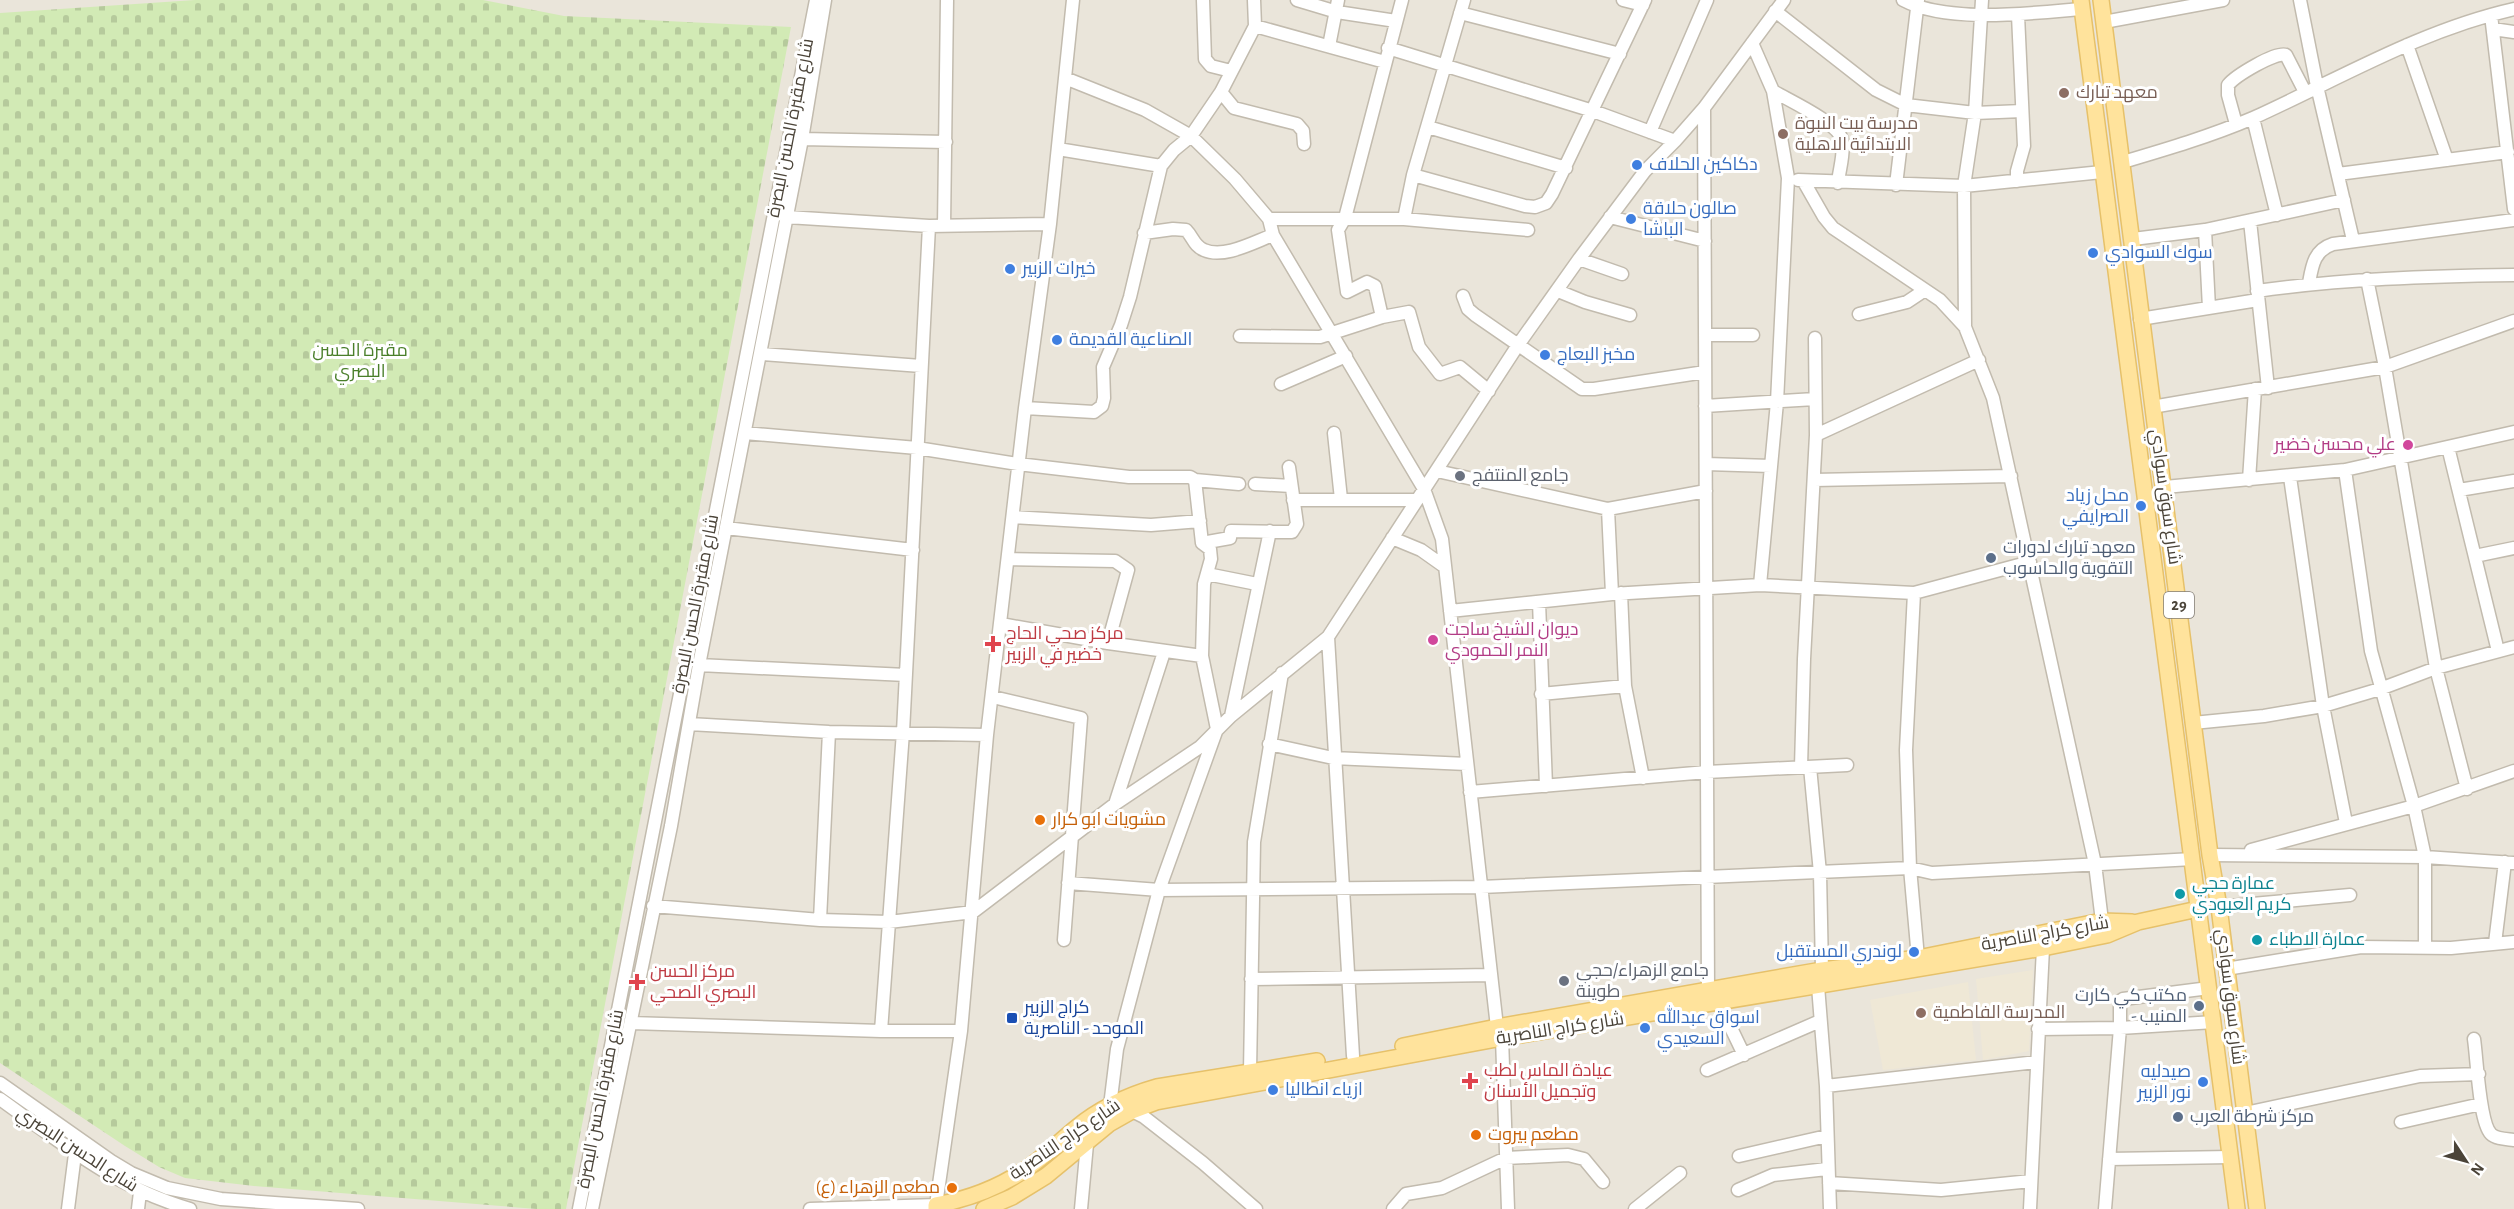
<svg xmlns="http://www.w3.org/2000/svg" width="2514" height="1209" font-family="'Alegreya Sans',Cairo,sans-serif">
<defs>
<pattern id="cemetery-stones" width="16" height="16" patternUnits="userSpaceOnUse" patternTransform="scale(1.5)"><rect width="16" height="16" fill="#d2eab5"/><path d="M2 7V4a2 2 0 0 1 4 0v3zM10 15v-3a2 2 0 0 1 4 0v3z" fill="#b6ca9c"/></pattern>
</defs>
<rect width="100%" height="100%" fill="#f6f3ec"/>
<path fill="#eae5da" d="M0,0H2514V1209H0Z"/>
<path fill="#efe8d6" d="M2033,970L2029,1051L1983,1060L1976,979Z
M1968,982L1976,1060L1883,1070L1870,1000Z"/>
<path fill="url(#cemetery-stones)" d="M195,0H483L564,16L791,27L566,1209H537L254,1186L185,1178L159,1167L125,1146L0,1063V13Z"/>
<g fill="none" stroke-linecap="round" stroke-linejoin="round">
<g stroke="#c2bbae" stroke-width="15">
<path id="minor" d="M1203,0L1205,59L1211,66L1231,71
M1297,0L1337,12L1396,21
M1623,0L1643,5
M1903,0C1948,24 2032,13 2082,9
M2300,0L2317,86L2353,240
M1775,11L1876,90L1906,105L1975,113L2022,111
M1460,13L1620,54
M2491,15L2514,209
M2104,22L2223,0
M1255,26L1385,62
M2493,29L2514,32
M1752,43L1773,91L1788,178L1777,402L1760,585
M2407,45L2447,160
M1329,46L1338,0
M1388,48L1593,111L1675,141
M1065,78L1145,110L1191,136L1235,179L1269,219L1273,235L1424,489L1442,539L1497,1027
M1773,91C1788,100 1839,123 1842,140C1845,153 1839,170 1838,183
M1221,92L1234,108L1297,124L1303,131L1304,144
M1704,108L1708,991
M2253,118L2277,215
M2236,124L2228,95V85C2235,76 2276,51 2286,55L2305,92
M1428,127L1566,168
M1650,132L1707,0
M802,139L946,142
M1058,149L1161,166
M2123,162C2167,149 2211,136 2253,118C2339,79 2421,30 2514,9
M2338,174L2508,152
M1413,175L1525,206L1535,207L1546,203L1552,194L1645,0
M1798,180L1964,186L2102,172
M2017,181V171L2024,146L2018,15
M1804,182L1824,217L1833,228L1940,300L1965,327L1993,398L2095,864L2102,921
M1896,185L1918,0
M787,217L929,226L1050,224
M1610,217L1705,241
M1269,219H1404L1528,230
M1404,219L1413,175L1464,0
M2250,221L2268,388
M944,226L947,0
M2205,230L2209,308
M1144,233L1173,229L1186,230C1193,237 1194,246 1204,250C1224,259 1254,242 1273,235
M2133,239L2205,230L2344,200
M1579,259L1622,274
M2367,279L2385,367L2436,668L2467,789
M2309,283C2312,266 2314,250 2333,244L2514,220
M1558,291L1585,302L1630,315
M2257,291C2342,279 2428,276 2514,275
M1463,296L1468,309L1475,315L1582,389H1594L1705,372
M1859,314L1907,302L1925,290
M1382,317L1375,286L1367,282L1347,292L1338,230L1345,218L1402,0
M2140,319L2258,300
M1965,327L1964,186L1975,113L1982,0
M1705,335H1753
M1240,336L1320,337L1382,317L1409,312L1419,347L1440,374L1460,367L1489,391
M761,354L921,366
M1281,384L1346,356
M1705,406L1815,399
M2152,407L2385,367L2514,321
M1025,408L1094,412L1102,406L1104,398L1103,367L1121,325L1130,297L1161,166L1174,150L1191,136L1221,92L1255,26L1254,0
M745,433L917,448L1018,464L1129,477H1190L1195,480L1202,543L1210,549L1211,559L1204,584L1202,656L1217,729L1159,890L1117,1049L1110,1106
M1334,433L1341,499
M1816,435L1979,360
M2448,447L2498,651
M1706,464L1771,466
M2345,470L2371,651L2414,806L2425,857V948
M1437,471L1608,509L1706,491
M2290,477L2323,706L2346,823
M1195,480L1239,484
M1814,480L2011,476
M2249,480L2255,389
M1255,484L1291,486
M2165,487L2345,470L2514,432
M2459,490L2514,481
M1293,500H1417
M1608,509L1612,594
M1013,517L1151,525L1200,521
M726,528L913,550
M1392,538L1421,550L1445,567
M1202,543L1230,538L1231,531L1292,532L1297,524L1289,467
M2475,556L2514,548
M1207,574L1257,584
M1621,593L1625,686L1643,778
M1914,593L1906,750L1910,868L1918,958
M1539,602L1546,786
M1450,611L1612,594L1760,585L1914,593L2030,562
M1001,624L1108,643L1128,570L1115,561L1009,559
M1328,637L1353,1056
M1108,643L1202,656
M699,665L906,675
M1541,694L1625,686
M993,697L1081,718L1064,940
M1231,716L1270,531
M2193,723L2264,716L2323,706L2380,689L2436,668L2514,647
M689,724L829,732L987,735
M1269,744L1333,758L1467,764
M1801,767L1804,659L1816,435L1815,338
M1810,767L1820,873L1822,970
M1470,792L1707,772L1847,765
M1115,804L1164,652
M2251,850L2414,806L2514,771
M2210,855L2425,857L2514,863
M1068,883L1159,890L1481,887L1910,868L1932,873L2193,859
M653,906L820,920L889,922L973,912L1115,804L1200,747L1231,716L1328,637L1518,345L1579,259L1645,171L1675,141L1704,108L1784,0
M2219,907L2350,895
M820,920L829,732
M2495,943L2505,862
M2226,969L2361,947L2451,948L2514,942
M1251,979L1490,975
M1818,986L1826,1086L1830,1209
M1719,1003L1744,1055
M631,1023L881,1031H961
M2038,1029L2120,1028L2214,1022
M881,1031L903,732L929,226
M1502,1038L1508,1209
M2474,1039C2477,1058 2479,1122 2491,1134C2496,1139 2507,1139 2514,1140
M1707,1070L1820,1021
M1250,1072L1254,842L1282,673
M0,1083L111,1161L131,1173L167,1188L221,1199L358,1209
M1826,1086L2036,1062
M0,1099C60,1142 118,1189 190,1209
M1132,1111L1144,1117L1203,1163L1256,1209
M2245,1113L2420,1076L2479,1074
M2401,1122L2481,1104
M1739,1156L1827,1136
M2109,1159L2230,1157
M1829,1183L1941,1190L2031,1181
M1738,1190L1773,1175L1827,1169
M68,1209L75,1154
M138,1209L140,1192
M579,1209L816,0
M592,1209L671,826L699,665L802,139L825,0
M810,1209L936,1205L961,1031L987,735L1025,408L1050,224L1073,0
M1081,1209L1087,1144
M1393,1209L1406,1194L1442,1188L1506,1158L1568,1155L1584,1159L1603,1182
M1635,1209L1680,1173
M2030,1209L2043,948
M2105,1209L2120,1028V1001L2123,999L2209,988"/>
</g>
<g stroke="#e6c16a" stroke-width="18">
<path id="major" d="M2081,0L2237,1209
M2101,0C2138,285 2174,570 2210,855L2219,907L2257,1209
M1403,1046L1497,1027L1822,970L1918,958L2102,921L2132,922
M936,1209V1205C969,1199 1002,1186 1029,1167C1046,1155 1060,1141 1076,1128C1099,1109 1129,1095 1157,1087L1317,1061
M984,1209L1012,1197L1046,1176L1109,1124L1132,1111L1156,1102L1502,1038L2043,948L2107,935L2138,922L2198,909"/>
</g>
<use href="#minor" stroke="#fff" stroke-width="12"/>
<use href="#major" stroke="#ffe39c" stroke-width="15"/>
</g>
<g fill="#8d6e63" stroke="#fff" stroke-width="2">
<circle cx="2064" cy="93" r="6"/>
<circle cx="1783" cy="134" r="6"/>
<circle cx="1921" cy="1013" r="6"/>
</g>
<g fill="#3f7fe0" stroke="#fff" stroke-width="2">
<circle cx="1637" cy="165" r="6"/>
<circle cx="1631" cy="219" r="6"/>
<circle cx="2093" cy="253" r="6"/>
<circle cx="1010" cy="269" r="6"/>
<circle cx="1057" cy="340" r="6"/>
<circle cx="1545" cy="355" r="6"/>
<circle cx="2141" cy="506" r="6"/>
<circle cx="1914" cy="952" r="6"/>
<circle cx="1645" cy="1028" r="6"/>
<circle cx="2203" cy="1082" r="6"/>
<circle cx="1273" cy="1090" r="6"/>
</g>
<g fill="#d1479c" stroke="#fff" stroke-width="2">
<circle cx="2408" cy="445" r="6"/>
<circle cx="1433" cy="640" r="6"/>
</g>
<g fill="#6b7280" stroke="#fff" stroke-width="2">
<circle cx="1460" cy="476" r="6"/>
<circle cx="1564" cy="981" r="6"/>
</g>
<g fill="#5c6f8a" stroke="#fff" stroke-width="2">
<circle cx="1991" cy="558" r="6"/>
<circle cx="2199" cy="1006" r="6"/>
<circle cx="2178" cy="1117" r="6"/>
</g>
<g fill="#e0444e" stroke="#fff" stroke-width="2">
<path d="M990 635h6v6h6v6h-6v6h-6v-6h-6v-6h6z"/>
<path d="M634 973h6v6h6v6h-6v6h-6v-6h-6v-6h6z"/>
<path d="M1467 1072h6v6h6v6h-6v6h-6v-6h-6v-6h6z"/>
</g>
<g fill="#e8710a" stroke="#fff" stroke-width="2">
<circle cx="1040" cy="820" r="6"/>
<circle cx="1476" cy="1135" r="6"/>
<circle cx="952" cy="1188" r="6"/>
</g>
<g fill="#0f9aa8" stroke="#fff" stroke-width="2">
<circle cx="2180" cy="894" r="6"/>
<circle cx="2257" cy="940" r="6"/>
</g>
<rect fill="#1a4fb4" stroke="#fff" stroke-width="2" x="1006" y="1012" width="12" height="12" rx="3"/>
<g text-anchor="middle" dominant-baseline="central" stroke-width="6" stroke-linejoin="round" paint-order="stroke">
<rect fill="#fff" stroke="#817c74" stroke-width="1.5" x="2164" y="592" width="30" height="26" rx="4.5"/>
<g font-size="16" font-weight="bold" fill="#4b4439">
<text x="2179" y="605">29</text>
</g>
<g font-size="18" fill="#785e54" stroke="#fff" text-anchor="start">
<text x="2076" y="93">معهد تبارك</text>
<text x="1795" y="124">مدرسة بيت النبوة<tspan x="1795" dy="21">الابتدائية الاهلية</tspan></text>
<text x="1933" y="1013">المدرسة الفاطمية</text>
</g>
<g font-size="18" fill="#4b4439" stroke="#fff">
<text transform="translate(791 128) rotate(-79)">شارع مقبرة الحسن البصرة</text>
<text transform="translate(2165 497) rotate(82)">شارع سوق سوادي</text>
<text transform="translate(696 604) rotate(-79)">شارع مقبرة الحسن البصرة</text>
<text transform="translate(2045 934) rotate(-10)">شارع كراج الناصرية</text>
<text transform="translate(2230 997) rotate(83)">شارع سوق سوادي</text>
<text transform="translate(1560 1029) rotate(-9)">شارع كراج الناصرية</text>
<text transform="translate(601 1099) rotate(-79)">شارع مقبرة الحسن البصرة</text>
<text transform="translate(1065 1140) rotate(-34)">شارع كراج الناصرية</text>
<text transform="translate(77 1150) rotate(33)">شارع الحسن البصري</text>
</g>
<g font-size="18" fill="#366cbe" stroke="#fff" text-anchor="start">
<text x="1649" y="165">دكاكين الحلاف</text>
<text x="1643" y="209">صالون حلاقة<tspan x="1643" dy="21">الباشا</tspan></text>
<text x="2105" y="253">سوك السوادي</text>
<text x="1022" y="269">خيرات الزبير</text>
<text x="1069" y="340">الصناعية القديمة</text>
<text x="1557" y="355">مخبز البعاج</text>
<text x="2129" y="496" text-anchor="end">محل زياد<tspan x="2129" dy="21">الصرايفي</tspan></text>
<text x="1902" y="952" text-anchor="end">لوندري المستقبل</text>
<text x="1657" y="1018">اسواق عبدالله<tspan x="1657" dy="21">السعيدي</tspan></text>
<text x="2191" y="1072" text-anchor="end">صيدليه<tspan x="2191" dy="21">نور الزبير</tspan></text>
<text x="1285" y="1090">ازياء انطاليا</text>
</g>
<g font-size="18" fill="#4a7f2a" stroke="#fff">
<text x="360" y="351">مقبرة الحسن<tspan x="360" dy="21">البصري</tspan></text>
</g>
<g font-size="18" fill="#b23c85" stroke="#fff" text-anchor="end">
<text x="2396" y="445">علي محسن خضير</text>
<text x="1445" y="630" text-anchor="start">ديوان الشيخ ساجت<tspan x="1445" dy="21">النمر الحمودي</tspan></text>
</g>
<g font-size="18" fill="#5b616d" stroke="#fff" text-anchor="start">
<text x="1472" y="476">جامع المنتفج</text>
<text x="1576" y="971">جامع الزهراء/حجي<tspan x="1576" dy="21">طوينة</tspan></text>
</g>
<g font-size="18" fill="#4e5e75" stroke="#fff" text-anchor="start">
<text x="2003" y="548">معهد تبارك لدورات<tspan x="2003" dy="21">التقوية والحاسوب</tspan></text>
<text x="2187" y="996" text-anchor="end">مكتب كي كارت<tspan x="2187" dy="21">- المنيب</tspan></text>
<text x="2190" y="1117">مركز شرطة العرب</text>
</g>
<g font-size="18" fill="#be3a42" stroke="#fff" text-anchor="start">
<text x="1006" y="634">مركز صحي الحاج<tspan x="1006" dy="21">خضير في الزبير</tspan></text>
<text x="650" y="972">مركز الحسن<tspan x="650" dy="21">البصري الصحي</tspan></text>
<text x="1484" y="1071">عيادة الماس لطب<tspan x="1484" dy="21">وتجميل الأسنان</tspan></text>
</g>
<g font-size="18" fill="#c56008" stroke="#fff" text-anchor="start">
<text x="1052" y="820">مشويات ابو كرار</text>
<text x="1488" y="1135">مطعم بيروت</text>
<text x="940" y="1188" text-anchor="end">مطعم الزهراء (ع)</text>
</g>
<g font-size="18" fill="#0d838f" stroke="#fff" text-anchor="start">
<text x="2192" y="884">عمارة حجي<tspan x="2192" dy="21">كريم العبودي</tspan></text>
<text x="2269" y="940">عمارة الاطباء</text>
</g>
<g font-size="18" fill="#164399" stroke="#fff" text-anchor="start">
<text x="1024" y="1008">كراج الزبير<tspan x="1024" dy="21">الموحد - الناصرية</tspan></text>
</g>
</g>
<g transform="translate(2466 1161) rotate(126)" stroke="#ffffff" stroke-width="4.5" paint-order="stroke">
<path d="M0-4.5L10 22L0 15L-10 22Z" fill="#4b4439"/>
<text y="-9" font-size="16" font-weight="bold" text-anchor="middle" fill="#4b4439">N</text>
</g>
</svg>
